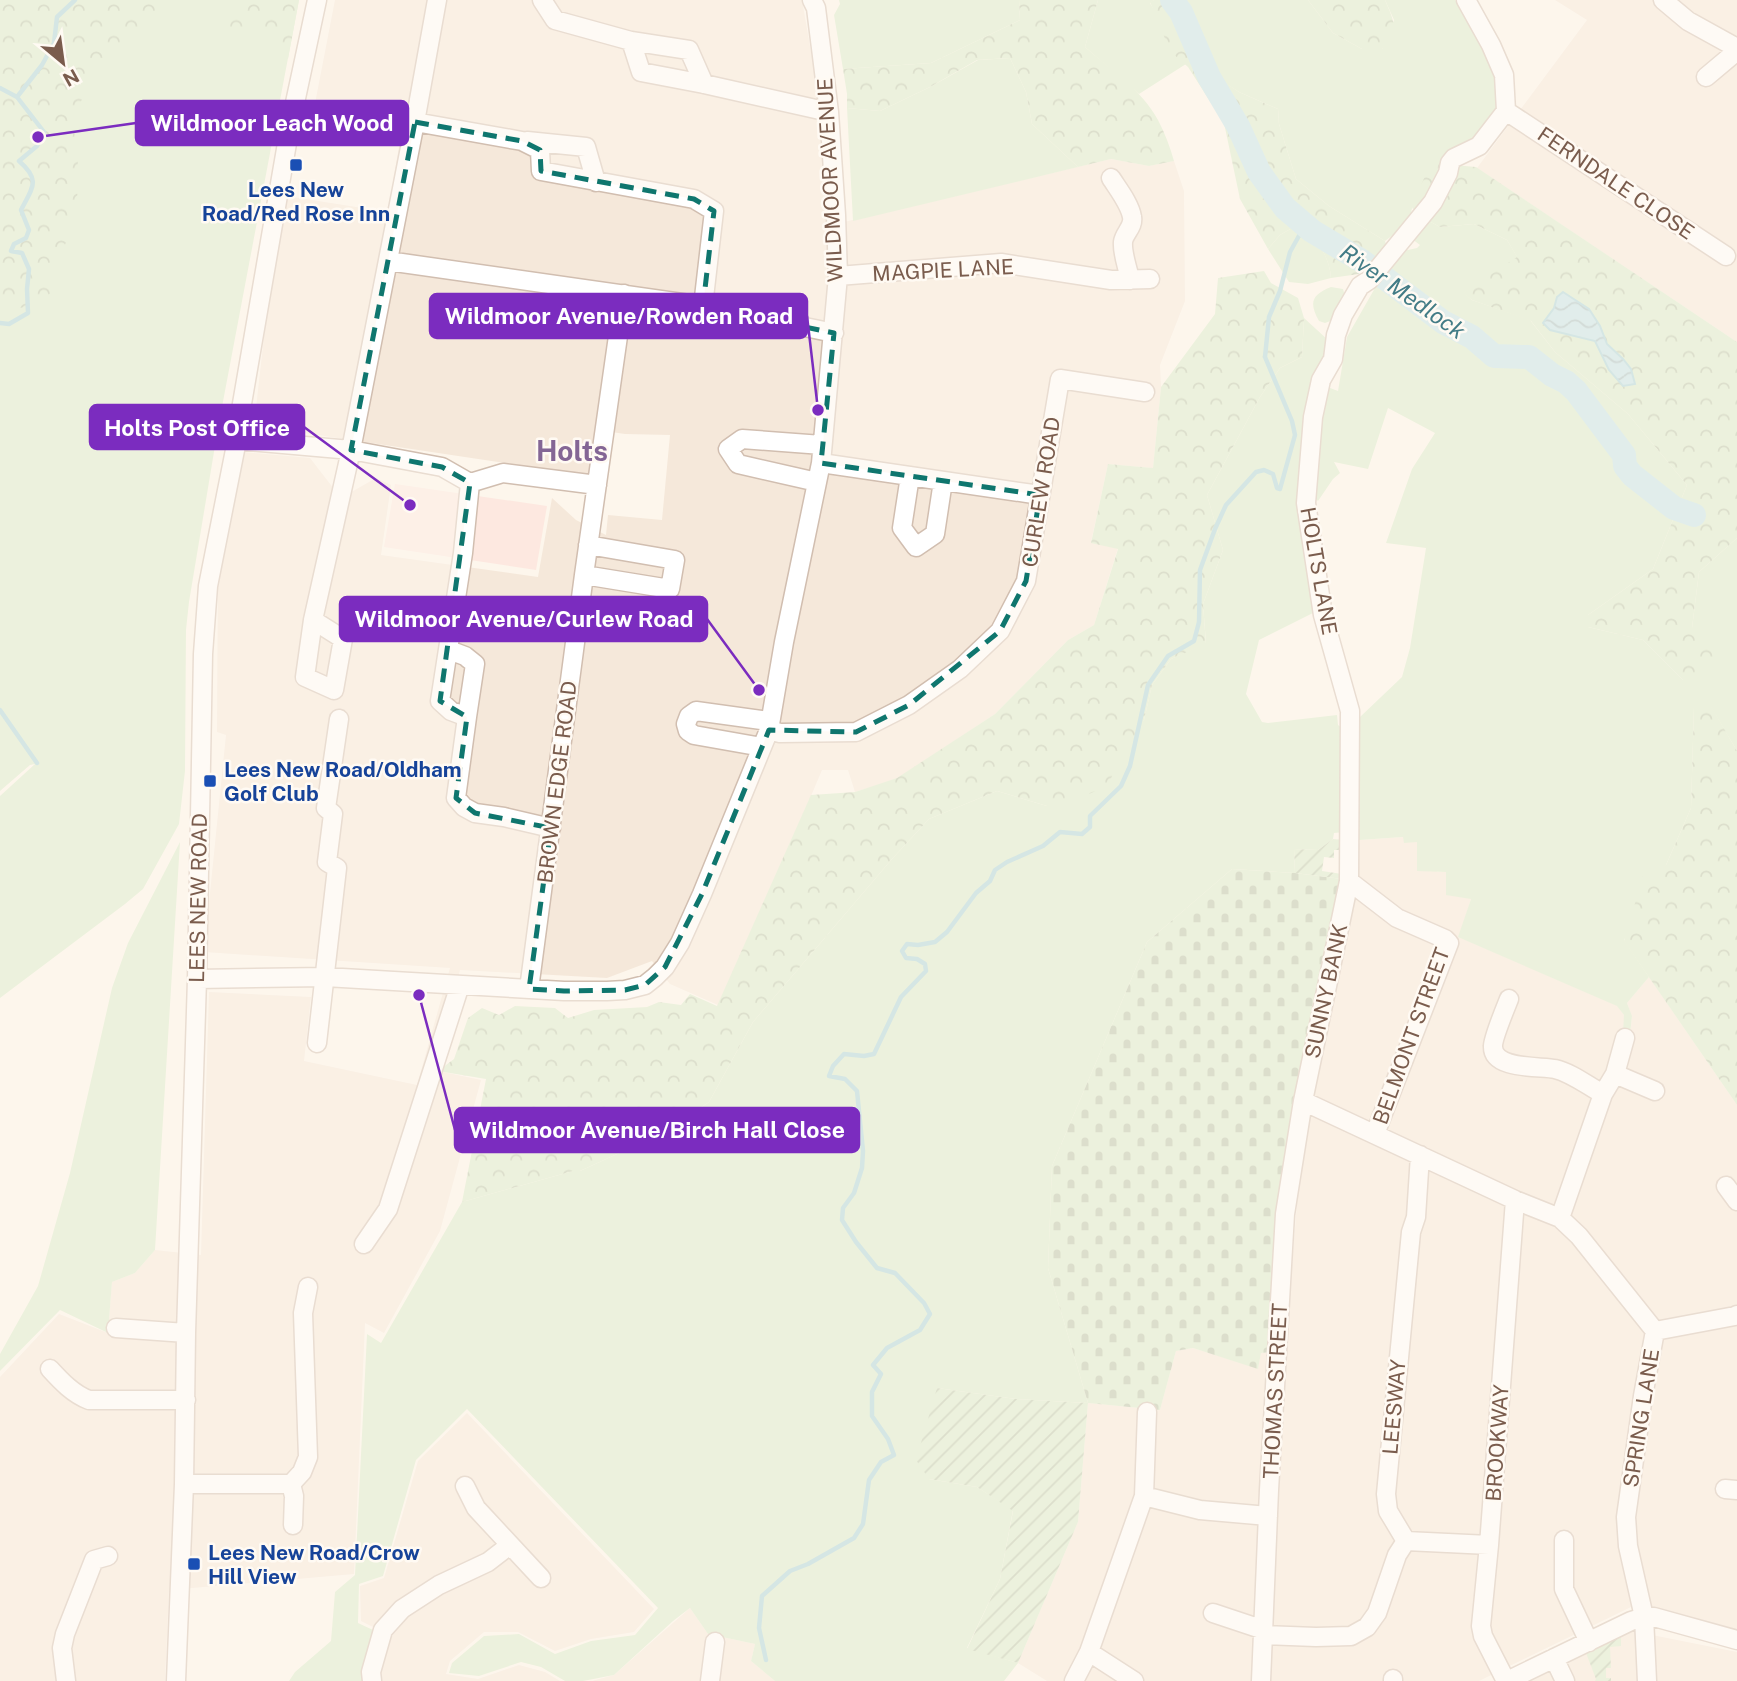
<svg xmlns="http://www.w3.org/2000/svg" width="1737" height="1681" font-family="'Public Sans',sans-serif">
<defs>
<pattern id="forest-crowns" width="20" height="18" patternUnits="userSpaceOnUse" patternTransform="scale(1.75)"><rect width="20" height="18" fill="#d8ecc9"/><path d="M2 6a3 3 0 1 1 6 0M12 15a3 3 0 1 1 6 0" fill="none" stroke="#b4c2a5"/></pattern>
<pattern id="cemetery-stones" width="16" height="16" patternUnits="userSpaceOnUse" patternTransform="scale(1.75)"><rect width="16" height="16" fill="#d8ecc9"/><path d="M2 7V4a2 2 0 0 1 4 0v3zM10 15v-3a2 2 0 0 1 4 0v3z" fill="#b4c2a5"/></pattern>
<pattern id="garden-furrows" width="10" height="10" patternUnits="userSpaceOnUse" patternTransform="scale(1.75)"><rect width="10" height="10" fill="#d8ecc9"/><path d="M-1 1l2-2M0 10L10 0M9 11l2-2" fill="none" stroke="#b4c2a5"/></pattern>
<pattern id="water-waves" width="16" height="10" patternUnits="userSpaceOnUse" patternTransform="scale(1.75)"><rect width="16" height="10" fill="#bfe3e8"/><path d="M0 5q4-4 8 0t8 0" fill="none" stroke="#a0bbbe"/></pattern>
</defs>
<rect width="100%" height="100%" fill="#fdf6ec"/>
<path fill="#f5e8da" d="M335,0H802L816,81L827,226L1111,159L1149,166L1174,161L1184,191L1185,301L1160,365L1161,387L1153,468L1108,464L1091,542L1118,548L1094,625L1068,640L995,714L897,779L855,792L848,770H822L772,888L718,1005L670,984L652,961L607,978L460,970L434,1070L481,1080L440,1231L384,1333L365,1323L354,1574L169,1590L165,1681H0V1377L59,1314L108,1333L112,1282L135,1273L155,1250L201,1255L209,992L311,997L304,1061L417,1085L450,968L204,952L226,735L217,732L218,560L242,452L310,458L341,498L376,478L391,485L381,555L538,577L552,498L576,520L606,535L608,515L662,520L670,435L625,434L598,430L592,476L271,428L256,408L280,195L388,212L401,134L312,119Z
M1555,0H1737V342L1477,168L1587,20Z
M1404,837L1417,842L1437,872H1446L1471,899L1459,937L1618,1006L1624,1015V1034L1630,1035L1632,1017L1627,1003L1649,977L1737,1105V1634L1652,1609L1631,1607L1479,1681H1047L1018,1663L1078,1522L1088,1403L1160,1410L1176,1351L1193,1348L1258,1368L1261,1353L1285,1352L1301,1154L1360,840Z
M467,1413L654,1609L634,1632L591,1639L555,1651L518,1632H484L450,1661L446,1674L478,1679L519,1665L545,1672L560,1681H380V1669L391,1636L361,1621L360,1586L384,1578L418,1461Z
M690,1608L708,1634L755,1644L751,1661L775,1681H592L614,1675Z
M1627,1630L1737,1652V1681H1518Z"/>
<path fill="#fde8e0" d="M395,484L547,506L536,570L384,547Z"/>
<path fill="#d8ecc9" d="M0,0H299L218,428L189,602L186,630L185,771L179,824L143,889L125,904L0,998V796L35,764L30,765L0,791Z
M839,0H1019L1020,20L931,63L843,69L834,15L840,4Z
M1098,0H1154L1150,3L1186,64L1139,94L1085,47Z
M1168,0H1308L1333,33L1362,49H1382L1394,20L1385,0H1455L1472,19L1500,76V104L1489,121L1471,142L1412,208L1409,223L1385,241L1329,206L1296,179L1279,124L1278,109L1239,92L1222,81L1189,17Z
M1010,58L1026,92L1032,124L1078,167L853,221L847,108L880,111L930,87L978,60Z
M1429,221L1440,227L1474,224L1507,240L1518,258L1464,293L1472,300L1530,320L1555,352L1628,414L1687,485L1653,569L1588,615V627L1643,640L1683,680L1692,628L1699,572L1737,538V751L1711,707H1694L1691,808L1666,865L1624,940L1649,977L1627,1003L1632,1016L1630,1035L1623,1034L1624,1015L1617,1006L1458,937L1471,899L1446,895V872L1417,871V842L1404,843L1403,837L1360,840L1355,838L1357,717H1360L1402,677L1410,648L1426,548L1386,543L1412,469L1435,433L1388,408L1368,469L1334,462L1340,473L1333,479L1318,501L1309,493L1325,386L1338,391L1347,337L1375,288L1396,262L1397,256L1403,251L1417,248L1420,245L1412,239Z
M1292,228L1317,237C1323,253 1330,261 1331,278L1308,284L1289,282L1268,249L1280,235Z
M1331,287L1343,289L1345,296L1333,320L1325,323L1319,321C1309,303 1311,295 1331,287Z
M1304,318L1328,340L1329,353L1310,391L1317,611L1259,640L1246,694L1262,722L1268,723L1337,715L1338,725L1347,732L1345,832L1334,833L1333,839L1318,850L1294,849L1295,873L1232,869L1147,942L1052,1166L1048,1268L1088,1403L1016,1399L937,1388L929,1479L977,1487L1013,1510L1000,1579L967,1648L1018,1663L1004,1681H775L751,1661L755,1644L708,1634L690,1608L673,1621L614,1675L583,1681H565L541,1667L521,1662L479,1676L449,1673L452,1663L484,1636L519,1634L555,1654L591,1641L635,1635L658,1608L467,1409L416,1460L383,1576L359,1584L358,1623L388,1637L378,1666V1681H289L295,1672L331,1641L335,1592L355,1575L367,1334L381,1343L462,1202L573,1171H580L641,1143L655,1115L688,1116L709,1102L753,1022L892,859L929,819L997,791L1047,806L1144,720L1152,685L1171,659L1206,643L1203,604L1223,550L1207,495L1260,397L1280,368L1302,357Z
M180,842L155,1250L135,1273L112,1282L108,1333L60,1310L0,1371V1354L38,1286L70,1173L112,988L128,943Z"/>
<path fill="url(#forest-crowns)" d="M0,0H178L172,11L101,68L72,116L78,159L77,213L57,266L50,294L26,307L0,311Z
M237,0H299L288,59L252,31L235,37L225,24Z
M1019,0H1098L1085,47C1110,69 1142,90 1158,120C1165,133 1170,147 1174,161L1149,166L1111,159L1078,167L1032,124L1026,92L1010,58L977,60L930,87L880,111L847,108V94L843,69L931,63L1020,20Z
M1154,0H1168L1189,17L1223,81L1239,92L1278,109L1279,124L1296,179L1329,206L1385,241L1387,248L1366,273L1331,278C1330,262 1323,253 1317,238L1292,228L1280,235L1268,249L1240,199L1224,123L1188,67L1170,51L1150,2Z
M1308,0H1385C1394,21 1400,31 1382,49H1362L1333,33Z
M1443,160L1454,165L1476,167L1737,342V538L1699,572L1692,628L1712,644L1714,662L1710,672L1683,680L1643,640L1588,627V615L1653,569L1687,485L1628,414L1555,352L1531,321L1472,300L1463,293L1517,257L1507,240L1474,224L1440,227L1429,221L1412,208L1429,166Z
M1264,271L1271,283L1298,298L1304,318L1302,357L1280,368L1260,397L1207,495L1223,550L1203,604L1206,644L1171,659L1152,685L1144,720L1106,787L1059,806H1047L997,791L929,819L892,859L753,1022L709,1102L688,1116L655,1115L641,1143L580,1171H573L462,1202L486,1079L438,1071L454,1059L468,1018L482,1008L499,1015L515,1006L555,1008L568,1018L594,1010L647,1007L659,1002L681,1005L690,994L717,1006L811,795L855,792L897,778L995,714L1068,640L1094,625L1118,549L1091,543L1108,464L1153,468L1161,387L1215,314L1218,278Z
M1694,706H1711L1737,751V1105L1624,941L1644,872L1666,865L1691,808Z"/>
<path fill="url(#cemetery-stones)" d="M1232,869L1295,873L1342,879L1273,1352L1261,1353L1258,1369L1193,1348L1176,1351L1160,1410L1088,1403L1048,1268L1052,1166L1147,942Z"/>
<path fill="url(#garden-furrows)" d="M1333,839L1344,840V850H1334V858L1324,857L1322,871L1342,874V879L1295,873L1294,849L1318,850Z
M937,1388L1016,1399L1088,1403L1078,1522L1018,1663L967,1649L1000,1579L1013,1511L977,1487L929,1479L916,1460Z
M1621,1637V1646L1610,1647L1611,1668H1606V1678H1611V1681H1595L1596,1679L1586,1653Z"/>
<path fill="url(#water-waves)" stroke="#a5d3da" stroke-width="2" d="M1563,292L1589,309L1600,326L1607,344L1623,359L1631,369L1635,384L1623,386L1609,370L1595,341L1550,330L1543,323L1554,308L1557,297Z"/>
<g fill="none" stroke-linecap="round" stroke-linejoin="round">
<path stroke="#a5d3da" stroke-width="4.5" d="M0,88L17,97L44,132L37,146L19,161C41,180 33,187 21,210L29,230L26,238L14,244L11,251L22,253L29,269L27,289L28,313L9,324L0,323
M17,97L42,65L54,43L57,17L75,0
M0,710L37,763
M766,1660L759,1628L762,1596L790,1571L808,1564L854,1538L863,1524L869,1480L881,1462L894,1455L888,1439L872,1416V1392L881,1374L873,1365L887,1348L920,1330L930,1314L924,1303L895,1273L877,1268L856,1242L842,1220L843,1208L854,1193L862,1168L863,1151L857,1091L845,1079L829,1076L833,1066L844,1054L864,1056L874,1054L901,997L926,971L925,964L917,959L906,958L902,951L907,944L918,945L935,942L947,932L976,893L990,881L995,870L1007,862L1043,846L1060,832L1082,834L1090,827V816L1121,786L1130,766L1148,685L1168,656L1194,641L1199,622L1200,570L1215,529L1226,505L1256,472L1264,470L1273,474L1277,488L1280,489L1295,435L1292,421L1265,357L1269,317L1280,291L1290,252L1305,225"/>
<path stroke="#bfe3e8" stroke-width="24" d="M1172,0L1181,12L1209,77L1238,126L1259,172L1285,208L1312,231L1362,261L1443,322L1472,337L1494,356L1529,357L1552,375L1566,382L1576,391L1624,455L1625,466L1632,475L1674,508L1694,515"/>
<g stroke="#d1beb0" stroke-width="21">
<path id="minor" d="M542,0L555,20L631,41L641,72L704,84L829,112
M1663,0L1688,21L1737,48
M631,41L689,50L704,84
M1706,77L1737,51
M1506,111L1726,256
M415,122L522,141L540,150L541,171L694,199L714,211L703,306
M527,141L586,147L596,182
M1111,178C1118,189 1130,204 1132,217C1134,227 1124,233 1123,242C1122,254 1128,268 1130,280
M388,261L703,306L834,333
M838,276L1001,263L1111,280L1150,279
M237,440L351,450L442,467L470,483L503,473L597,485
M821,463L1040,495
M910,476L902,528L916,547L935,534L943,481
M817,482L738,464L728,449L742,439L822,445
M470,483L463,553L440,701L451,711L467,717L456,798L464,807L475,813L504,817L551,828
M584,575L670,589L675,560L588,545
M313,620L343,639L334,690L305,677L313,620L351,450L415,122L437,0
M449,650L465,656L475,664L467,717
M769,730L780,733L856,732L909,705L960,669L1000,631L1026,581L1060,379L1145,392
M762,747L694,735L688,731L686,724L689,716L696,711L769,721
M1349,881L1397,918L1445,939L1449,943L1375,1134
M197,979L325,977L564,991H607L625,990L645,985L655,977L665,967L680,943L702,894L769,730L784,642L821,463L838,276L836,215L829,112L816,8L812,0
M529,989L584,575L624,294
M1509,999C1505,1009 1493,1038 1493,1046C1492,1070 1540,1066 1555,1069C1572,1073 1588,1086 1603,1094
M317,1043L337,868L327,862L333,814L326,808L339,719
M1615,1074L1655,1091
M1303,1101L1515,1200L1560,1218L1579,1236L1655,1331L1643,1396L1626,1517L1628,1546L1644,1617L1647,1681
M1726,1186L1737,1201
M1560,1218L1603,1094L1615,1074L1625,1038
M364,1244L388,1209L460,985
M116,1328L186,1333
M1655,1331L1735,1316L1737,1315
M50,1369C61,1381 73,1394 89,1400H186
M184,1484H291L302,1472L308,1457L303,1313L308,1287
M291,1484L294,1496L293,1525
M465,1486L476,1508L541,1578
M1725,1489L1737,1490
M1144,1496L1200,1510L1268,1516
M1564,1540V1589L1589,1642
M1406,1541L1489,1545
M1213,1613L1264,1630
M1264,1635L1316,1637L1351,1636L1367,1627L1377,1613L1397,1555L1406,1541L1388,1511L1386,1494L1411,1232L1416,1217L1420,1155
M1089,1652L1134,1681
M1554,1658L1565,1681
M1393,1679V1681
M66,1681L62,1648L65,1634L94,1560L108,1556
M176,1681L184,1484L186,1333L197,979L203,654L208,586L237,440L239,421L290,126L317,0
M372,1681L371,1672L383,1630L402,1609L439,1585L488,1562L510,1545
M710,1681L715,1642
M1074,1681L1089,1652L1144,1496L1147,1412
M1261,1681L1269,1490L1285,1214L1303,1101L1349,881L1350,711L1323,615L1306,503L1313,417L1321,380L1333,359L1336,335L1343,315L1360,286L1369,280L1433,202L1448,173L1450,163L1454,158L1479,146L1506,111L1504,75L1491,45L1466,0
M1506,1681L1483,1636L1481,1626L1489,1545L1515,1200
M1507,1681L1631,1621L1644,1617H1654L1737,1640"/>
</g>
<use href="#minor" stroke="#fff" stroke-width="18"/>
</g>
<path d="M0 0H1737V1681H0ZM415,122L522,141L540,150L541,171L694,199L714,211L703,306L834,333L821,463L1040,495L1026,581L1000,631L909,705L856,732L769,730L702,894L665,967L645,985L625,990L564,991L529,989L551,828L475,813L456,798L467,717L440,701L470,483L442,467L351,450Z" fill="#fdf6ec" fill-opacity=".55" fill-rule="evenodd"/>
<path fill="none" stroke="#0f766e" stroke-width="5" stroke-dasharray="14 9" stroke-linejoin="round" d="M415,122L522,141L540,150L541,171L694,199L714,211L703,306L834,333L821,463L1040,495L1026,581L1000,631L909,705L856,732L769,730L702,894L665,967L645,985L625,990L564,991L529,989L551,828L475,813L456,798L467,717L440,701L470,483L442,467L351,450Z"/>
<g fill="#1a4fb4" stroke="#fffaf3" stroke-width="2.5">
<rect x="289" y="158" width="14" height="14" rx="3.5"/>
<rect x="203" y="774" width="14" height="14" rx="3.5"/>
<rect x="187" y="1557" width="14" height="14" rx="3.5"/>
</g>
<g text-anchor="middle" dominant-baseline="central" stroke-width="5" stroke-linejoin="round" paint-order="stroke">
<g font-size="21" fill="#7a5c4d" stroke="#fffaf3">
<text transform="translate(830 180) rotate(-93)">WILDMOOR AVENUE</text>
<text transform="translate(1616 183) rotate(34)">FERNDALE CLOSE</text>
<text transform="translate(943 270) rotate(-3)">MAGPIE LANE</text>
<text transform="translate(1041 492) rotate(-81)">CURLEW ROAD</text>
<text transform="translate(1319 571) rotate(80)">HOLTS LANE</text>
<text transform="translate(557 782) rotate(-83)">BROWN EDGE ROAD</text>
<text transform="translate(198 898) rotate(-89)">LEES NEW ROAD</text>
<text transform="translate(1326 991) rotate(-78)">SUNNY BANK</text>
<text transform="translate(1411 1036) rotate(-70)">BELMONT STREET</text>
<text transform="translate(1275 1391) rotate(-87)">THOMAS STREET</text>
<text transform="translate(1394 1407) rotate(-85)">LEESWAY</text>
<text transform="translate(1641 1418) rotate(-81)">SPRING LANE</text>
<text transform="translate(1497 1443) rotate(-86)">BROOKWAY</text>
</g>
<g font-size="21" font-weight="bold" fill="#164399" stroke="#fffaf3" text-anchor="start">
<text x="296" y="189" text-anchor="middle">Lees New<tspan x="296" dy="24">Road/Red Rose Inn</tspan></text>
<text x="224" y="769">Lees New Road/Oldham<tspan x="224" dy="24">Golf Club</tspan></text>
<text x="208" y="1552">Lees New Road/Crow<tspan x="208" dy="24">Hill View</tspan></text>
</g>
<g font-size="23" font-style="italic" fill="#437c86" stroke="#fffaf3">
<text transform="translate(1403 291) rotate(35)">River Medlock</text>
</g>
<g font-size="28" font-weight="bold" fill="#846695" stroke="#fffaf3">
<text x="572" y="450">Holts</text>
</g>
</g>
<path fill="none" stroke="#7b2cbf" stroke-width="2.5" d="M38 137L136 123M818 410L807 316M410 505L304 427M759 690L707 619M419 995L455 1130"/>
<g fill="#7b2cbf" stroke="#fffaf3" stroke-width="2.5">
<circle cx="38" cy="137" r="7"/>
<circle cx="818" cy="410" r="7"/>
<circle cx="410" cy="505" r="7"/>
<circle cx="759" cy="690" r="7"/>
<circle cx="419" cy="995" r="7"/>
</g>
<g fill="#7b2cbf" stroke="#7b2cbf" stroke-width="2.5">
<rect x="136" y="101" width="272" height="44" rx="7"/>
<rect x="430" y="294" width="377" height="44" rx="7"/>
<rect x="90" y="405" width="214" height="44" rx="7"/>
<rect x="340" y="597" width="367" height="44" rx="7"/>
<rect x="455" y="1108" width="404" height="44" rx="7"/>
</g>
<g font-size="23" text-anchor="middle" font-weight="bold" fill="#fff">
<text x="272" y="131">Wildmoor Leach Wood</text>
<text x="619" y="324">Wildmoor Avenue/Rowden Road</text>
<text x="197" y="436">Holts Post Office</text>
<text x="524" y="627">Wildmoor Avenue/Curlew Road</text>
<text x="657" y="1138">Wildmoor Avenue/Birch Hall Close</text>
</g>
<g transform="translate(63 63) rotate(151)" stroke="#fffaf3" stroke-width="5" paint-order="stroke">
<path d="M0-5L12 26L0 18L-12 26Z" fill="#7a5c4d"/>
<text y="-10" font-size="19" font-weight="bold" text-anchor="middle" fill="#7a5c4d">N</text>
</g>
</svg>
